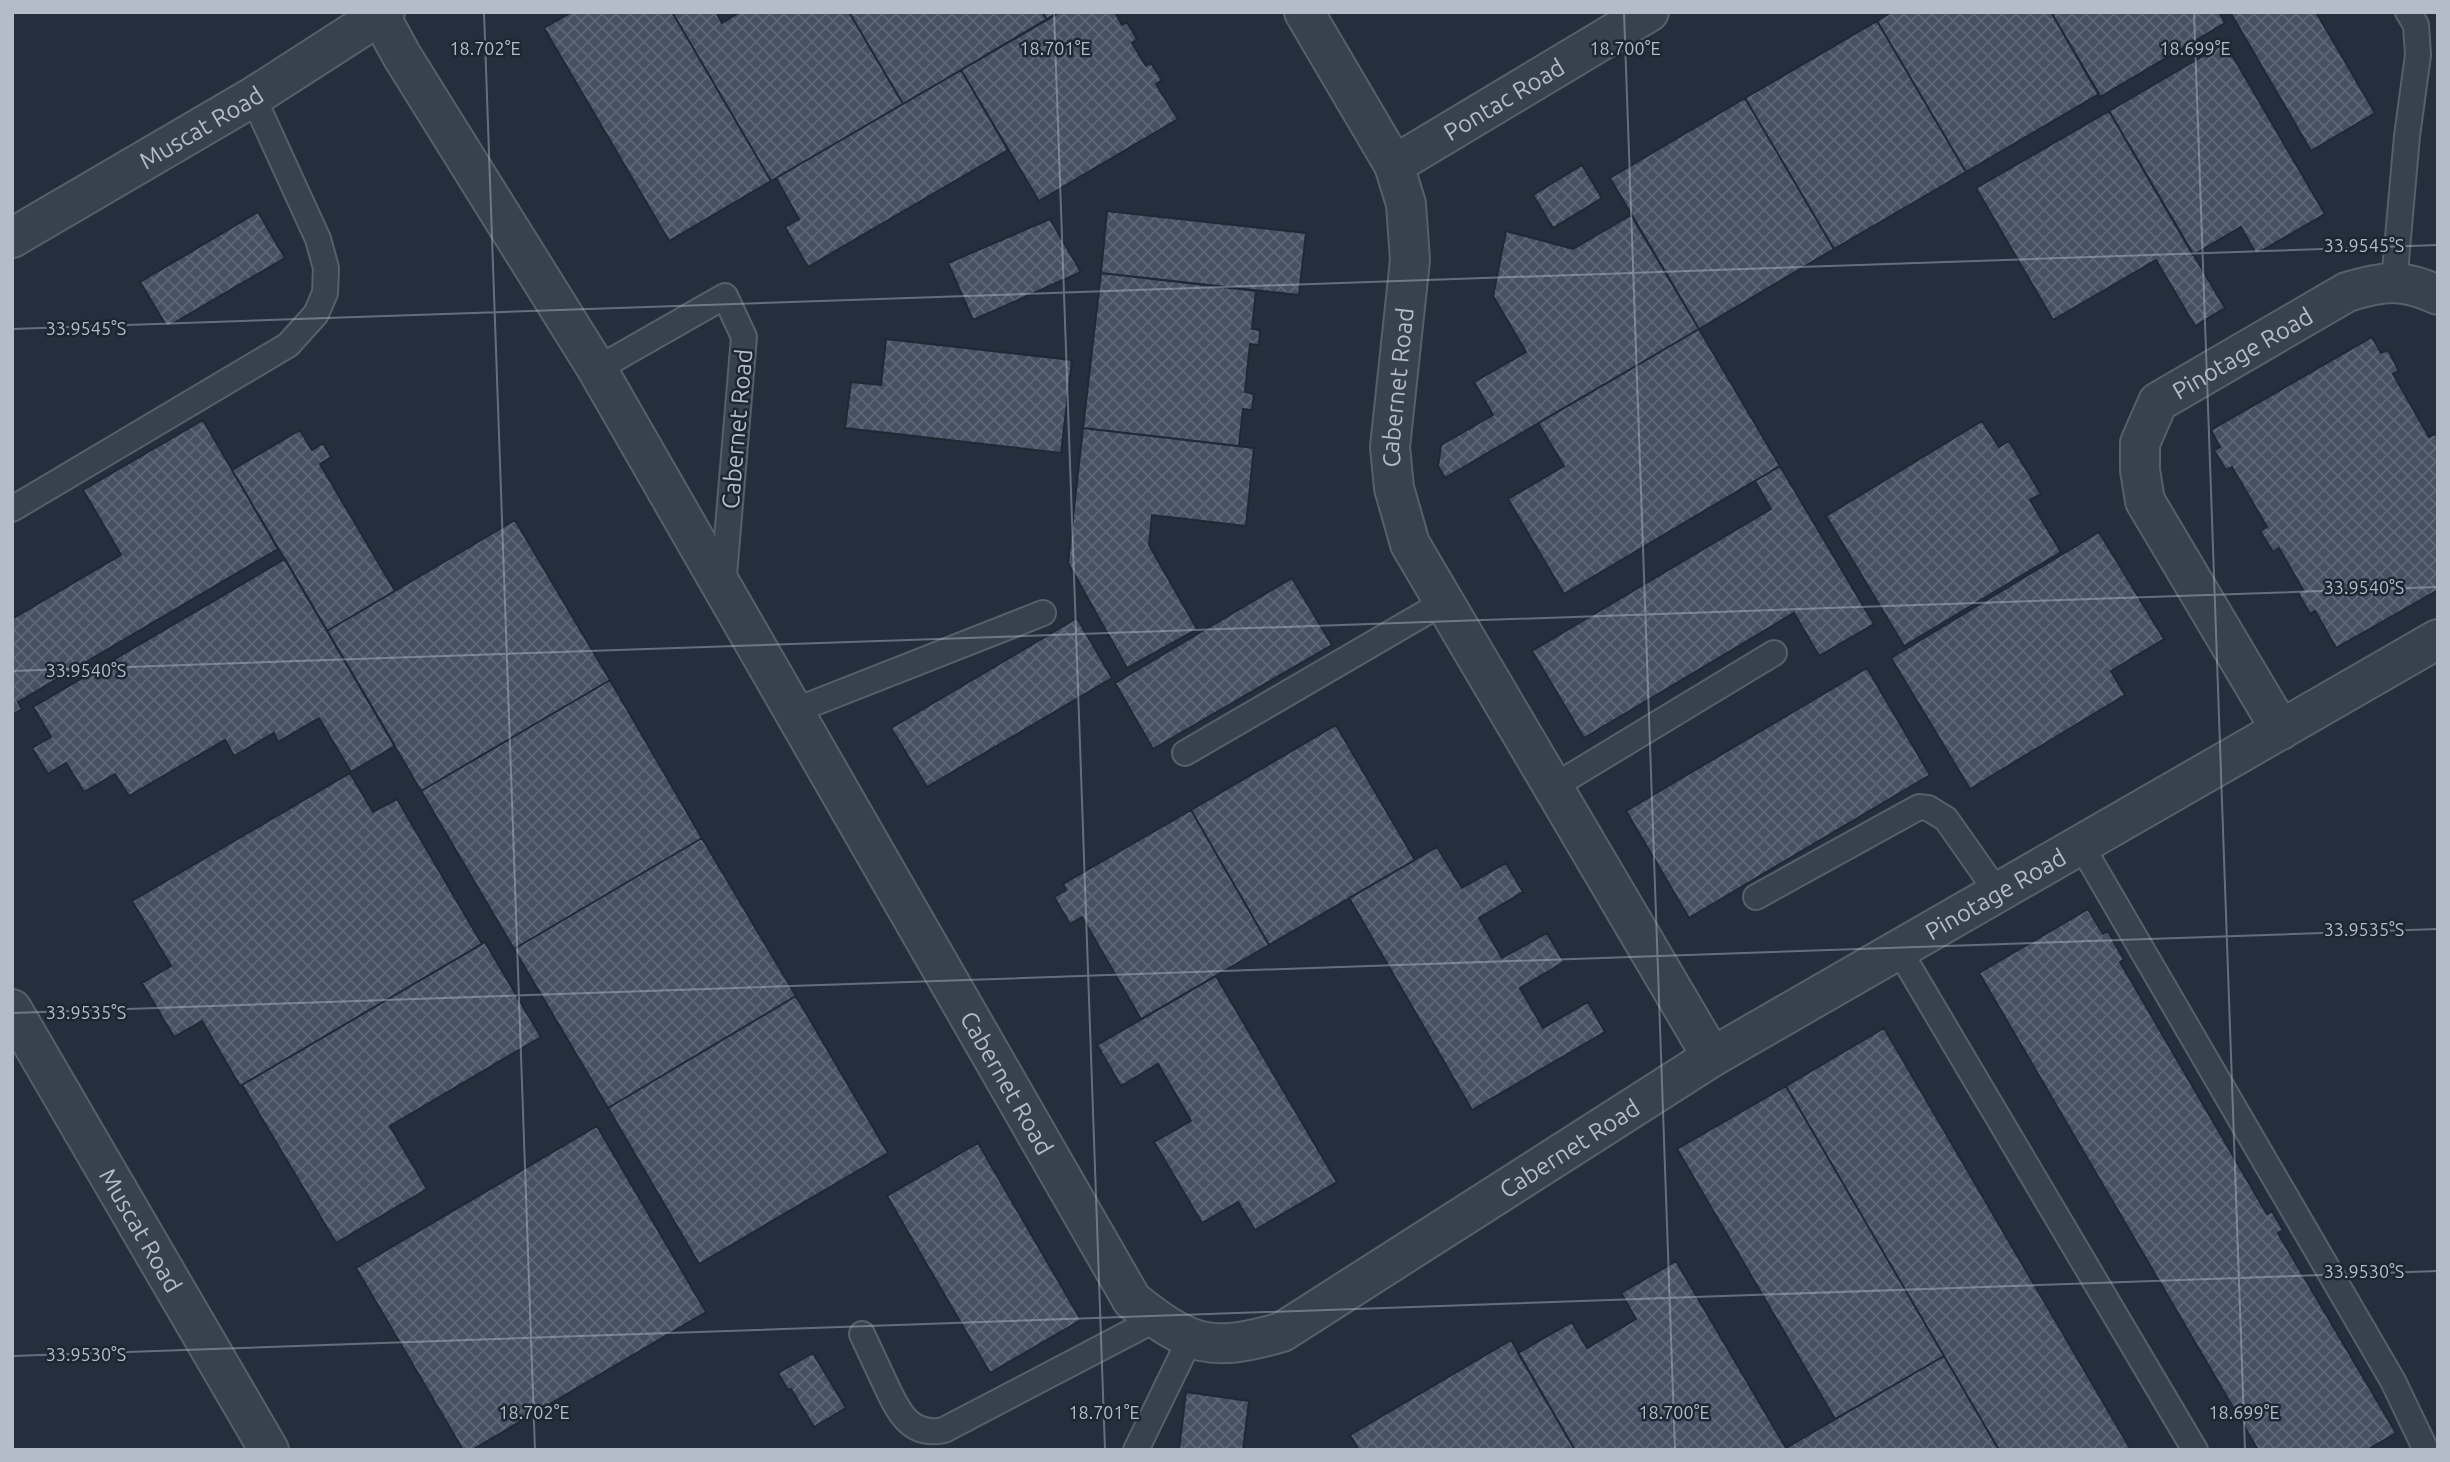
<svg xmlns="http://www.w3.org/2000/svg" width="2450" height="1462" font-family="Ubuntu,sans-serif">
<defs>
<pattern id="building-cross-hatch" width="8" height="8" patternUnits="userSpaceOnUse" patternTransform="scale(1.75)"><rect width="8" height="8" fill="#455162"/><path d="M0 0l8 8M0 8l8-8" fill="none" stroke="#5d6877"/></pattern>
</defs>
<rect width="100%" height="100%" fill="#242f3e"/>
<path fill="url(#building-cross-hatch)" stroke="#1f2835" stroke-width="2" d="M572,12H672L771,181L669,241L544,28Z
M672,12H716L722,23L740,12H849L903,104L771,181Z
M849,12H1042L1047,20L903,104Z
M1042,12H1059L1047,20Z
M1059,12H1115L1122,25L1127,22L1137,39L1132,43L1146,66L1151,63L1162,80L1156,84L1178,119L1039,201L961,70Z
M1892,12H2051L2099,94L1966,172L1877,21Z
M2051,12H2219L2225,23L2100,97Z
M2230,12H2316L2375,113L2311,151Z
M1877,21L1966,172L1834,249L1745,98Z
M2225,43L2325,214L2256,254L2241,227L2193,255L2109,111Z
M961,70L1008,150L808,267L785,227L799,219L776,178Z
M1745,98L1834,249L1699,329L1610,178Z
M2109,111L2225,308L2195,326L2156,260L2053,320L1976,188Z
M1582,165L1602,198L1553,228L1533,195Z
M1107,211L1306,233L1299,295L1101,273Z
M258,212L285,258L167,327L140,282Z
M1631,215L1699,329L1445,478L1438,466L1441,445L1493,415L1474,382L1526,352L1493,296L1506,231L1573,249Z
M1050,219L1081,272L973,320L948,263Z
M1101,273L1256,291L1252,329L1260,330L1259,345L1250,344L1245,392L1254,394L1252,410L1243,409L1239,446L1083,428Z
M1699,329L1780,466L1564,594L1508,499L1564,466L1538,423Z
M2372,337L2381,353L2388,350L2399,371L2393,374L2429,437L2435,434L2438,437V590L2336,648L2315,611L2310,614L2298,593L2303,590L2279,548L2273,552L2260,531L2267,527L2232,467L2226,470L2214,450L2220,447L2211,430Z
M886,339L1072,360L1061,453L845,428L851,382L881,385Z
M203,420L278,549L18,702L22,709L12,715V619L121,555L83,490Z
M1982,421L1999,447L2009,441L2041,494L2030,500L2061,552L1904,646L1826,516Z
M1083,428L1254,448L1246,526L1152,515L1149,545L1197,629L1127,668L1068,563Z
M300,430L312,450L323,443L331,457L320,464L395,591L327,631L232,470Z
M1780,466L1874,624L1819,656L1794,613L1584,738L1532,651L1771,509L1755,481Z
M515,520L610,680L421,791L327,631Z
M2099,532L2164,639L2111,671L2125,695L1970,789L1891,658Z
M285,559L395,746L351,772L319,718L278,742L274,733L234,756L225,740L129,796L115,774L84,792L66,763L48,774L32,748L51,737L33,707Z
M1292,578L1332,645L1153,749L1115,683Z
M1077,618L1112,678L927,787L891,728Z
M1867,668L1930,775L1689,918L1626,811Z
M610,680L702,838L514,949L421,791Z
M1336,725L1415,860L1269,945L1191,810Z
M350,773L373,812L397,799L482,944L240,1086L202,1021L174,1037L142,983L171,966L132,901Z
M1191,810L1269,945L1141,1019L1082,917L1070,924L1054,897L1066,890L1063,884Z
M702,838L796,996L608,1108L514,949Z
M1437,847L1462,888L1506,863L1523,892L1479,918L1502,958L1547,933L1564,962L1520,988L1543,1028L1588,1002L1605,1032L1472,1110L1349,898Z
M2088,909L2103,934L2108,931L2124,960L2120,962L2267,1214L2272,1211L2283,1230L2278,1233L2396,1433L2367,1450H2258L1979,973Z
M485,942L541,1037L390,1126L427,1189L336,1243L242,1085Z
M1216,976L1337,1182L1255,1230L1238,1202L1202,1223L1154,1142L1191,1121L1158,1064L1121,1086L1097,1045Z
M796,996L888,1153L699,1264L608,1108Z
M1884,1028L2131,1450H1999L1786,1086Z
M1786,1086L1944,1356L1835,1419L1677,1149Z
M597,1126L706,1312L472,1450H463L356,1268Z
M978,1143L1081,1320L990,1373L887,1196Z
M1676,1261L1786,1448L1783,1450H1575L1518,1353L1572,1322L1587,1348L1636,1319L1621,1293Z
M1511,1340L1575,1450H1359L1350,1435Z
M813,1353L846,1408L814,1427L791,1389L788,1390L778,1373Z
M1944,1356L1999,1450H1787L1786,1448Z
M1186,1392L1249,1401L1243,1450H1179Z"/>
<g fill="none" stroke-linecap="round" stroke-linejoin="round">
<g stroke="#565f6c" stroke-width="28">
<path id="lane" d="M2394,283L2407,136L2418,55L2416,25L2408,12
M597,369L725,296L744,337L723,587
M12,509L288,345L316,314L325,293L326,268L318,239L253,97
M794,711L1043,613
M1185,753L1444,602
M1553,787L1774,653
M2081,845L2393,1381L2426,1450
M1756,897L1919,807L1928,808L1946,819L1998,893
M1899,950L2195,1450
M862,1334C869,1349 876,1364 883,1379C896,1406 907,1438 944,1430L1156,1319
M1136,1450L1190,1339"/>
</g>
<g stroke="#565f6c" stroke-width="42">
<g id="street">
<path id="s1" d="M378,12L402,56L597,369L1132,1300C1189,1346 1211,1353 1282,1332L1712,1057L1410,544L1394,488L1390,447L1410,260L1406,204L1394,165L1304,12"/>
<path id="s2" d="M1394,165L1649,12"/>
<path id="s3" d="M12,238L253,97L385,12"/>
<path id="s4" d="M2281,730L2145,501L2140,470V443L2158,402L2347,292C2384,281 2401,278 2438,295"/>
<path id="s5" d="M12,1009L269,1450"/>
<path id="s6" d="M1712,1057L2438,639"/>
</g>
</g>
<use href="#lane" stroke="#38414e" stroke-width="24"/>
<use href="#street" stroke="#38414e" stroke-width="38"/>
</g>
<path fill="none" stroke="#b4bcc9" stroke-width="2" stroke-opacity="0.45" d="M484,12L535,1450M1054,12L1105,1450M1624,12L1675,1450M2194,12L2245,1450M12,329L2438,245M12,671L2438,587M12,1013L2438,929M12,1356L2438,1271"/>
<g text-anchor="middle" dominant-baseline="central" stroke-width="5" stroke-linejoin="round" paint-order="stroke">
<g font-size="24" fill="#b4bcc9" stroke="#1d2633">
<text stroke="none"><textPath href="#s2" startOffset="128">Pontac Road</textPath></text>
<text stroke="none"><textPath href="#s3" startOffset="219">Muscat Road</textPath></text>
<text stroke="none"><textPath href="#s4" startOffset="467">Pinotage Road</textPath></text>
<text stroke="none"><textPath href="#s1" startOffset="2921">Cabernet Road</textPath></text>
<text transform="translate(737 429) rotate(-85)">Cabernet Road</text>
<text stroke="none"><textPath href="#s6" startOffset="327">Pinotage Road</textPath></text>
<text stroke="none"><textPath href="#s1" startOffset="1242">Cabernet Road</textPath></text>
<text stroke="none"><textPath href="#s1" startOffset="1997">Cabernet Road</textPath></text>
<text stroke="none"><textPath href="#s5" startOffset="256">Muscat Road</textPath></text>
</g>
</g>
<g font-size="18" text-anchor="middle" fill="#b4bcc9" stroke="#1d2633" stroke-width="5" stroke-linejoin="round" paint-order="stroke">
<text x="485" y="55">18.702°E</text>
<text x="1055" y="55">18.701°E</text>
<text x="1625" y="55">18.700°E</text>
<text x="2195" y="55">18.699°E</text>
<text x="2364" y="252">33.9545°S</text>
<text x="86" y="335">33.9545°S</text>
<text x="2364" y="594">33.9540°S</text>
<text x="86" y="677">33.9540°S</text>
<text x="2364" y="936">33.9535°S</text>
<text x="86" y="1019">33.9535°S</text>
<text x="2364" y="1278">33.9530°S</text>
<text x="86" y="1361">33.9530°S</text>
<text x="534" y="1419">18.702°E</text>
<text x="1104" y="1419">18.701°E</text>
<text x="1674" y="1419">18.700°E</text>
<text x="2244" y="1419">18.699°E</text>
</g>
<rect width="2450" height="1462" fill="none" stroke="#b4bcc9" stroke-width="28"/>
</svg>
